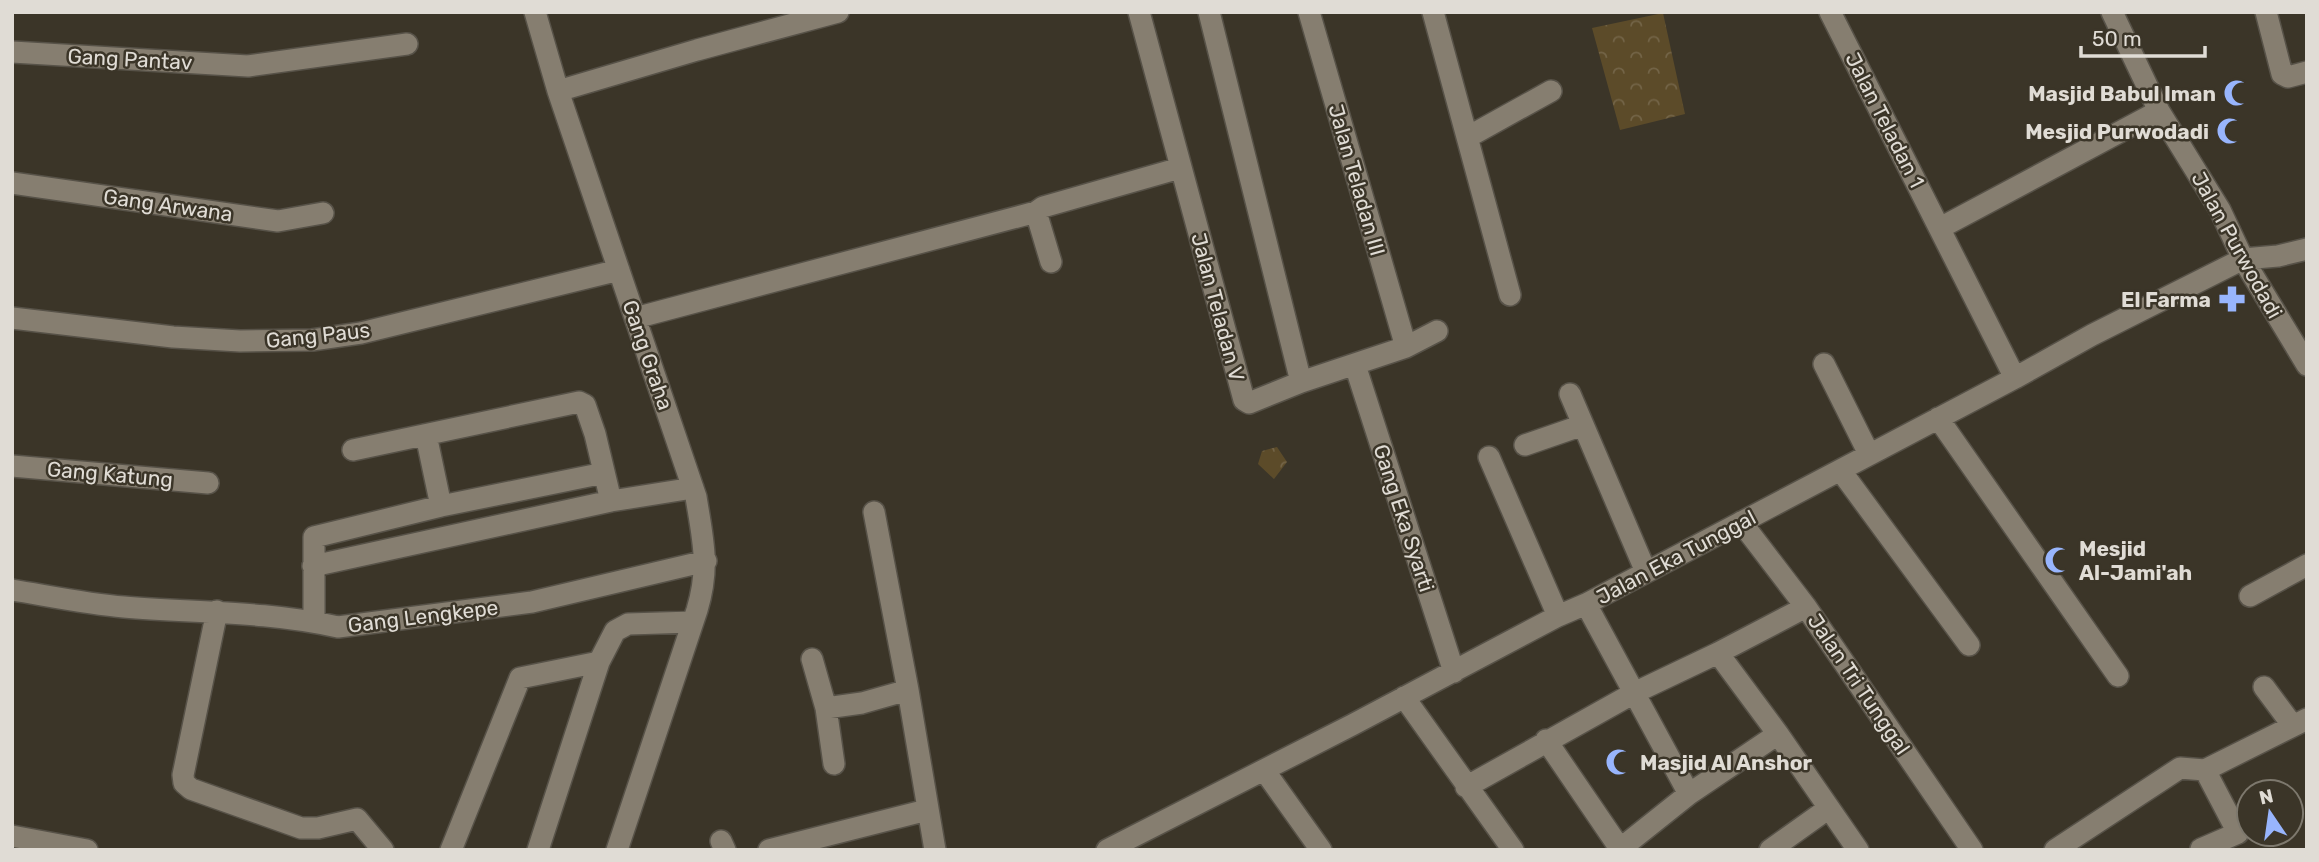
<svg xmlns="http://www.w3.org/2000/svg" width="2319" height="862" font-family="Rubik,sans-serif">
<defs>
<pattern id="park-crowns" width="20" height="18" patternUnits="userSpaceOnUse" patternTransform="scale(1.75)"><rect width="20" height="18" fill="#5c4b29"/><path d="M2 6a3 3 0 1 1 6 0M12 15a3 3 0 1 1 6 0" fill="none" stroke="#736447"/></pattern>
</defs>
<rect width="100%" height="100%" fill="#3b3528"/>
<path fill="url(#park-crowns)" d="M1663,13L1685,114L1620,130L1592,28Z
M1277,447L1287,462L1274,479L1258,464L1262,451Z"/>
<g fill="none" stroke-linecap="round" stroke-linejoin="round">
<g stroke="#575248" stroke-width="24">
<path id="minor" d="M535,12L558,91L696,497C703,540 710,567 697,610L617,850
M1139,12L1244,400L1249,403L1301,382L1406,347L1437,331
M1209,12L1301,382
M1309,12L1406,347
M1433,12L1510,295
M1830,12L2015,378
M2112,12L2159,111L2220,210L2243,259L2307,365
M2266,12L2282,74L2288,77L2307,72
M12,52L248,66L407,44
M558,91L697,50L838,12
M1468,137L1551,91
M12,183L278,221L323,213
M1940,228L2159,111
M1051,262L1036,212L1043,207L1180,168
M12,318L173,337L240,341L312,340L361,333L619,270
M635,318L1036,212
M1824,364L1869,454
M1355,365L1454,672
M1570,394L1646,572
M1938,418L2118,676
M1525,445L1583,425
M353,450L579,402L585,405L595,434L611,501
M1489,457L1558,616
M12,466L208,483
M1841,471L1969,645
M441,506L604,473
M874,512L908,690L935,850
M1741,522L1806,607L1972,850
M313,566L611,501L693,488
M12,590C49,596 87,604 124,607C195,613 267,611 338,627L532,602L706,561
M2250,596L2307,565
M1586,604L1689,794
M217,611L183,775L184,783L191,789L301,828H318L357,819L383,850
M314,622V537L441,506L426,435
M1718,653L1778,734L1858,850
M812,659L826,708L834,764
M2264,687L2293,726
M1404,697L1513,850
M826,708L862,703L908,690
M1546,740L1621,850
M1264,770L1321,850
M1466,787L1634,693L1718,653L1806,607
M12,836L87,850
M721,841L725,850
M1620,849L1689,794L1778,734
M2201,849L2238,833L2205,770
M451,850L520,678L599,662L615,631L628,624L693,622
M538,850L599,662
M769,850L927,810
M1107,850L1352,725L1558,616L1586,604L2015,378L2092,335L2243,259L2278,256L2307,249
M1770,850L1829,808
M2055,850L2180,768L2205,770L2307,719"/>
</g>
<use href="#minor" stroke="#867e70" stroke-width="21"/>
</g>
<defs>
<g id="mosque-bare" transform="scale(2.1)"><path d="M3.5-4.9A6 6 0 1 0 3.5 4.9A5 5 0 1 1 3.5-4.9Z" fill="#98b5fd" stroke="#3b3528" stroke-width="2.5" paint-order="stroke"/></g>
<g id="pharmacy-bare" transform="scale(2.1)"><path d="M-2-6h4v4h4v4h-4v4h-4v-4h-4v-4h4Z" fill="#98b5fd" stroke="#3b3528" stroke-width="2.5" paint-order="stroke"/></g>
</defs>
<g fill-rule="evenodd">
<use href="#mosque-bare" x="2237" y="93"/>
<use href="#mosque-bare" x="2230" y="131"/>
<use href="#pharmacy-bare" x="2232" y="299"/>
<use href="#mosque-bare" x="2058" y="560"/>
<use href="#mosque-bare" x="1619" y="762"/>
</g>
<g text-anchor="middle" dominant-baseline="central" stroke-width="5" stroke-linejoin="round" paint-order="stroke">
<g font-size="21" fill="#e0dcd5" stroke="#3b3528">
<text transform="translate(130 59) rotate(3)">Gang Pantav</text>
<text transform="translate(1885 120) rotate(63)">Jalan Teladan 1</text>
<text transform="translate(1357 180) rotate(74)">Jalan Teladan III</text>
<text transform="translate(168 205) rotate(8)">Gang Arwana</text>
<text transform="translate(2237 245) rotate(61)">Jalan Purwodadi</text>
<text transform="translate(1218 307) rotate(75)">Jalan Teladan V</text>
<text transform="translate(318 335) rotate(-6)">Gang Paus</text>
<text transform="translate(648 355) rotate(71)">Gang Graha</text>
<text transform="translate(110 474) rotate(5)">Gang Katung</text>
<text transform="translate(1404 518) rotate(72)">Gang Eka Syarti</text>
<text transform="translate(1676 557) rotate(-28)">Jalan Eka Tunggal</text>
<text transform="translate(423 616) rotate(-7)">Gang Lengkepe</text>
<text transform="translate(1859 684) rotate(56)">Jalan Tri Tunggal</text>
</g>
<g font-size="21" font-weight="bold" fill="#e0dcd5" stroke="#3b3528" text-anchor="end">
<text x="2216" y="93">Masjid Babul Iman</text>
<text x="2209" y="131">Mesjid Purwodadi</text>
<text x="2211" y="299">El Farma</text>
<text x="2079" y="548" text-anchor="start">Mesjid<tspan x="2079" dy="24">Al-Jami'ah</tspan></text>
<text x="1640" y="762" text-anchor="start">Masjid Al Anshor</text>
</g>
</g>
<rect width="2319" height="862" fill="none" stroke="#e0dcd5" stroke-width="28"/>
<g transform="translate(2270 813) rotate(347)"><circle r="33" fill="#3b3528" stroke="#7d786d" stroke-width="2"/>
<path d="M0-5L12 26L0 18L-12 26Z" fill="#98b5fd"/>
<text y="-10" font-size="19" font-weight="bold" text-anchor="middle" fill="#e0dcd5">N</text>
</g>
<path d="M2081 46v10h124v-10" fill="none" stroke="#e0dcd5" stroke-width="3.5"/>
<text x="2092" y="46" font-size="21" fill="#e0dcd5" stroke="#3b3528" stroke-width="5" paint-order="stroke">50 m</text>
</svg>
